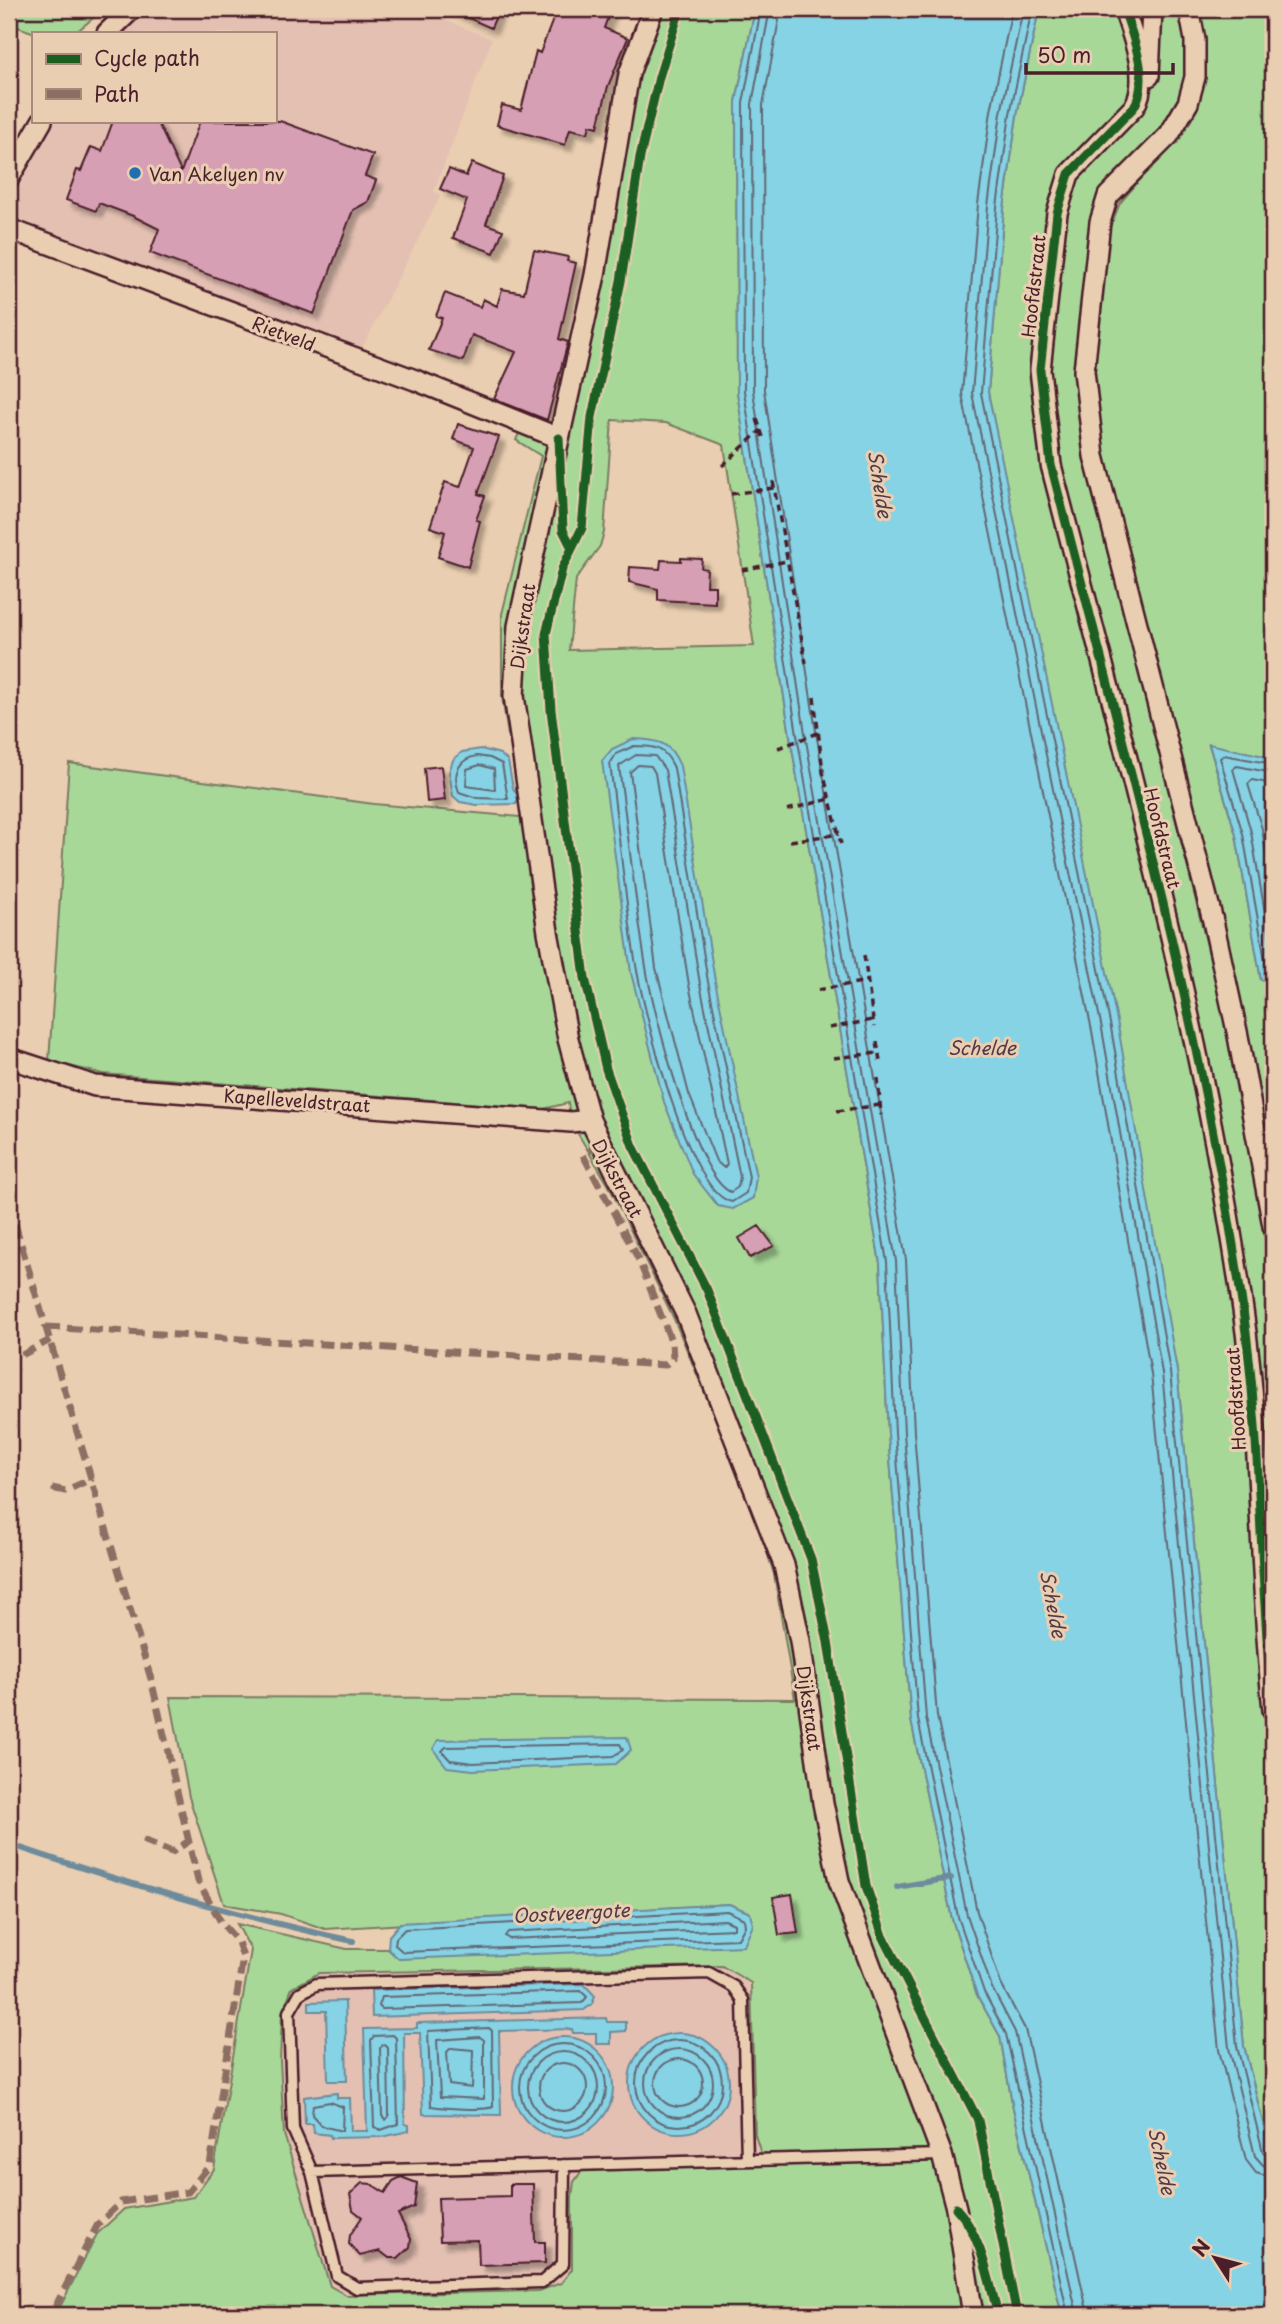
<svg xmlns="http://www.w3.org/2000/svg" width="1282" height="2324" font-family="'Playpen Sans',sans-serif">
<defs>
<filter id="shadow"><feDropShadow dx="6" dy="6" stdDeviation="2" flood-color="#0004"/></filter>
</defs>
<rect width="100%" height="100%" fill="#eaceb1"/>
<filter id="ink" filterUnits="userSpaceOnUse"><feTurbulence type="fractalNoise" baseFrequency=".0143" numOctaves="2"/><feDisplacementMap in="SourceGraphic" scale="14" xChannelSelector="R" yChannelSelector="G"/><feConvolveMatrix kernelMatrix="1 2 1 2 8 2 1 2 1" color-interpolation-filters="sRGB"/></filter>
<g filter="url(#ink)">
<path fill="#e4c0b2" d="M151,9H418L492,39L434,191L441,195L362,348L15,222L9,209V198L33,150L53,121H275V33H124Z
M723,1966L751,1983L763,2160L572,2196V2269L561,2283L539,2291L345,2295L330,2286L284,2134L280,2061L282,2013L292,1988L319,1973Z"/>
<path fill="#a8d898" stroke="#797c62" stroke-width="2" fill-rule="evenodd" d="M9,9H104L75,33H35L9,24Z
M657,9H755L736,102L737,392L791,742L880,1263L888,1434L911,1720L952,1919L977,1995L1000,2036L1013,2108L1062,2315H56L97,2234L124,2209L193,2197L214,2169L251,1950L237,1924L347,1949H388L399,1959L753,1925L750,1913L729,1904L325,1929L281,1914L224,1904L189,1797L170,1697L795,1699L774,1574L753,1509L674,1319L609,1186L571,1122L568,1103L543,1109L103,1074L49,1061L69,763L374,804L531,818L519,736L508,735L502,697V614L541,456L516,440L521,429L544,442L551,454L625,111ZM612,420L666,423L724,445L754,646L569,650L576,579L600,546L604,532ZM722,1966L751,1983L755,2135L763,2160L586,2165L574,2182L572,2196V2269L561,2283L539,2291L346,2295L330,2286L284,2134L280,2061L282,2013L292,1988L319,1973Z
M1039,9H1179L1187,43L1185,77L1179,98L1161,127L1101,190L1075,370L1086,457L1230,1039L1273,1286V2164L1244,2046L1177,1371L988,392L1004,208L1017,115Z
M1194,9H1273V758L1209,745L1236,835L1261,980L1273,983V1011L1265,1009L1273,1055V1131L1262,1129L1224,922L1093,413L1094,372L1110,227L1120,203L1175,139L1192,105Z"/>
<path fill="#86d3e5" stroke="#6e8b9b" stroke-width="2" d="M755,9H1039L1017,115L1004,208L988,392L1118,1026L1177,1371L1244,2046L1273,2164V2315H1062L1013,2108L1000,2036L977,1995L952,1919L911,1720L888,1434L880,1263L791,742L737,392L736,102Z
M633,739C658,740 670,741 680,766L715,981L756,1177L753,1198L733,1209L718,1206L693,1174L664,1102L631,973L602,761L612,749Z
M1209,744L1273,758V983L1261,980L1236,835Z
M481,749L500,754L508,761L513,788L519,797L516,804L477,805L460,802L453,796L449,772L453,760L462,752Z
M627,1737L631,1750L616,1764L473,1770L447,1767L433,1749L438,1740Z
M729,1904L750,1913L753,1925L744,1946L399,1959L388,1949L389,1936L400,1923Z
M584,1984L595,1996L592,2004L584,2010L372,2017L371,1990Z
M345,2001L347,2081H328L326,2011H309V2002Z
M606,2018L607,2022H626V2031L611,2032V2044H596V2033H573L572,2029L499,2031L501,2115L423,2114L420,2033H404L405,2124L409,2125V2131L382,2137L331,2138L330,2135L314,2133L313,2124H305L304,2097L337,2093V2098H350L351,2131H367L364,2029L417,2028V2023Z
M629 2083a50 50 0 1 1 100 0a50 50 0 1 1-100 0Z
M513 2087a50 50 0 1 1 100 0a50 50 0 1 1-100 0Z"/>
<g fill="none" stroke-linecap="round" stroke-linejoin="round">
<path stroke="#626775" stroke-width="2" d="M761,9L743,103L744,391L798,741L887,1262L895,1433L918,1719L958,1917L984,1992L1006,2034L1068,2315
M770,9L752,104L753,391L806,740L896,1261L904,1433L926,1718L967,1915L992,1988L1015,2032L1077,2315
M781,9L763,105L764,390L817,738L906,1260L914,1432L937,1716L977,1912L1001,1984L1025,2029L1088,2315
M1012,9L991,111L978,204L962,394L1092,1031L1151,1374L1219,2050L1246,2160L1256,2173L1273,2178
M1023,9L1001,113L988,206L972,393L1102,1029L1162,1373L1229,2048L1255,2156L1263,2165L1273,2167
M1032,9L1010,114L997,207L981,393L1111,1028L1170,1372L1237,2046L1263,2152L1273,2158
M634,746C655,746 665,747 674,768L708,982L749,1177L746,1193L732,1202C688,1194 645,1013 637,971C625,903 619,832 610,764L616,754Z
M636,755L655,756L665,770L700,984L740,1177L738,1187L731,1192C696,1180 652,1006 646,967C635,901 628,833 619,766Z
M477,756L490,758L502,764L508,799L477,798L459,792C452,774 458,759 477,756Z
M1273,764L1224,755L1220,758L1243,834L1267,972L1273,976
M480,765L494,769L495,790L466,786L467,769Z
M638,765L651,766L655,773L689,985L727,1164L724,1168L716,1161L689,1094L656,968L630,772Z
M1273,773L1237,766L1233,769L1251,832L1273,959
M1273,784L1252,780L1248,784L1262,829L1273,897
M620,1744L623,1750L613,1756L473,1763L450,1760L442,1751L446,1747Z
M727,1911L744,1919L745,1926L738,1939L403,1952L395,1945L396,1938L405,1929Z
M725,1920L734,1924V1929L509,1939L505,1936L508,1932Z
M581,1991L587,1997L582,2003L382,2009L379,2006L382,1997Z
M489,2028L492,2031L493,2107C481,2111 445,2108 431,2106L428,2031Z
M374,2036L393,2035L396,2038L398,2124L381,2130L374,2127L371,2040Z
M480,2037L484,2040V2099L440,2097L437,2040Z
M636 2083a43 43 0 1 1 86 0a43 43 0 1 1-86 0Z
M520 2087a43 43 0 1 1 86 0a43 43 0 1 1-86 0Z
M384,2044L388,2048L389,2116L386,2120L382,2116L380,2048Z
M451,2048L473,2050L472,2088L449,2085L447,2052Z
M645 2083a34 34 0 1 1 68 0a34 34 0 1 1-68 0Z
M528 2087a35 35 0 1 1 70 0a35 35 0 1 1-70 0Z
M655 2083a24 24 0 1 1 48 0a24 24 0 1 1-48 0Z
M539 2087a24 24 0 1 1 48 0a24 24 0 1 1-48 0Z
M330,2102L343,2107L342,2131L322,2126L312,2115L313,2105Z"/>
<path stroke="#6e8b9b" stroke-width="6" d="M9,1844C121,1882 236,1916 353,1941
M897,1887L951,1878"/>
</g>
<path fill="#d69fb4" stroke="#4a1f2b" stroke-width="2" filter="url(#shadow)" d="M448,9H499L491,28Z
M557,9H611L604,28L628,38L608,86L598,127L590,125L588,133L570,129L565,145L497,125L502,105L521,110L536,51L540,53Z
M113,121H157L181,172L200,121H280L373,155L365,176L376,180L368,202L353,210L314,314L150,253L159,229L133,216L99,203L96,211L66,200L77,170L81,171L91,147L102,151Z
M472,163L503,176L486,224L503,230L494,253L453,238L467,200L440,189L449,169L466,176Z
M534,250L568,257L567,261L576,263L559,339L568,342L547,420L494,399L516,352L472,335L463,361L429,350L442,318L436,316L445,293L480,307L483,299L497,306L502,289L524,293Z
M458,424L499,437L478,494L485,496L476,520L480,521L468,567L438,557L445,532L430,527L445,482L460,487L474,447L453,439Z
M681,558L702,559L701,568L707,569L706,586H715V603L658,600V589L629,582L630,567L660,569L661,560L681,561Z
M441,766L445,800L427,802L424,768Z
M759,1226L774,1246L750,1258L739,1238Z
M792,1894L798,1933L779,1935L773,1897Z
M401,2177L417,2183L414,2207L398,2214L411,2239L410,2247L398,2258H389L380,2251L360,2256L349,2244L350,2235L362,2217L353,2210L350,2194L362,2183L371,2184L385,2193L393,2181Z
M510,2184H533L535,2242H545V2263L479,2265L478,2240L440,2241L438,2198L510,2196Z"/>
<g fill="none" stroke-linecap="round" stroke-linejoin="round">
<g stroke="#4a1f2b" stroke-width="15">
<path id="lane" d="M564,2165L563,2264L542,2282L357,2288L337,2276L312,2172L942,2155
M312,2172L293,2129L289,2012L300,1993L317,1984L709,1973L734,1987L743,2000L747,2160"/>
</g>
<g stroke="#4a1f2b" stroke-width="24">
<path id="street" d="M653,9L629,74L595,275L518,626L514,696L520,736L548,932L568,1039L590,1120L686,1314L784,1565L800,1641L823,1803L839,1881L942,2155L956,2208L973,2315
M1124,9C1133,38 1151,79 1134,107L1069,174L1057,213L1040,370L1051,465C1123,745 1202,1023 1243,1310C1262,1442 1259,1577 1273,1710
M1189,9L1195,40V77L1188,103L1169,135L1108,196L1100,222L1084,371L1094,456L1213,921L1238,1036L1273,1226
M107,33L132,9
M1149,76L1152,9
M9,178L42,121
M9,229L415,380L559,438
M9,1058L95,1086L571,1122L590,1120"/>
</g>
<path stroke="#4a1f2b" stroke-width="3.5" stroke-dasharray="7 5" stroke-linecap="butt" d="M757,419L763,437
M722,466L761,430
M773,481L806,663
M731,494L774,488
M742,570L787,561
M814,697L823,772L841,844
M778,748L818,733
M787,810L830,799
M790,841L839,834
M864,955L874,1027
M818,990L867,981
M829,1028L873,1020
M877,1042L880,1061
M833,1058L878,1053
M878,1078L881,1115
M837,1111L880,1105"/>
<use href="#lane" stroke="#eaceb1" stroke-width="10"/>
<use href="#street" stroke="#eaceb1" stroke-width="19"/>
<path stroke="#8d6e63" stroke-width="7" stroke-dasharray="14 7" stroke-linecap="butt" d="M9,1204L151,1679L198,1881L221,1922L238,1942L243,1957L210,2165L188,2192L121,2202L98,2224L51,2315
M46,1327L665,1365L673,1358L672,1343L638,1258L583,1155L600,1144
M22,1355L50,1340
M52,1488L65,1491L93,1478
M143,1840L172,1852L189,1841"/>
<g stroke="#eaceb1" stroke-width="13">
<path id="cycleway" d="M680,9L659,77L640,157L621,281L592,417L582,528L562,569L546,634L551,710L585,978L606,1069L633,1146L707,1290L811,1559L828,1642L866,1886L883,1936L978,2120L1017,2315
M1124,9C1133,38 1151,79 1134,107L1069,174L1057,213L1040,370L1051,465C1123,745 1202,1023 1243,1310C1262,1442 1259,1577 1273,1710
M559,438L563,530L572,548
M956,2208C981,2234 989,2281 998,2315"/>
</g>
<use href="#cycleway" stroke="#1b5e20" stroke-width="9"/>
</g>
</g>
<circle fill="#1f6fb2" stroke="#eaceb1" stroke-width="2.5" cx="135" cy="173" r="7"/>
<g text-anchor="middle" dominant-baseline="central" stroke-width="6" stroke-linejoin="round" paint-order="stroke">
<g font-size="18" fill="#4a1f2b" stroke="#eaceb1" text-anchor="start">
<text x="149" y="173">Van Akelyen nv</text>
</g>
<g font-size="18" fill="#4a1f2b" stroke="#eaceb1">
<text transform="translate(1033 286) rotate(-84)">Hoofdstraat</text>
<text transform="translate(284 333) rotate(21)">Rietveld</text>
<text transform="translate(522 626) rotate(-82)">Dijkstraat</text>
<text transform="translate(1163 838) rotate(76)">Hoofdstraat</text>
<text transform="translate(297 1100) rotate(4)">Kapelleveldstraat</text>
<text transform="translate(618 1178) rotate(62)">Dijkstraat</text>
<text transform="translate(1235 1399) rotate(-94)">Hoofdstraat</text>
<text transform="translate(810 1708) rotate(82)">Dijkstraat</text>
</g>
<g font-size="19" font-style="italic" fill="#533a47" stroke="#eaceb1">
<text transform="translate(881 484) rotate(81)">Schelde</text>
<text x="982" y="1047">Schelde</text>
<text transform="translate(1054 1604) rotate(79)">Schelde</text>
<text transform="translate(571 1912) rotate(-3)">Oostveergote</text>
<text transform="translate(1163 2161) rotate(78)">Schelde</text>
</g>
</g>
<rect width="1282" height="2324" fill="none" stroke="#eaceb1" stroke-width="35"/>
<rect x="18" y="18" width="1247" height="2289" fill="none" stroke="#4a1f2b" stroke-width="2.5" filter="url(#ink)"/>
<rect x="32" y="32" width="245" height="91" fill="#eaceb1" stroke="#aa887b" stroke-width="2"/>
<rect x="46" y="54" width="35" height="10" fill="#1b5e20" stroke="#aa887b" stroke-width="2"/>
<text x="94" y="66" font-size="21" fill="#4a1f2b">Cycle path</text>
<rect x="46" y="89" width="35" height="10" fill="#8d6e63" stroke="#aa887b" stroke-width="2"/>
<text x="94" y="102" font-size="21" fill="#4a1f2b">Path</text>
<g transform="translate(1215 2258) rotate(306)" stroke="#eaceb1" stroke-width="5" paint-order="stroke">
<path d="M0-5L12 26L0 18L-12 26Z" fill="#4a1f2b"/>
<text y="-10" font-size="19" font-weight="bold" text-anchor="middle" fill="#4a1f2b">N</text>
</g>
<path d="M1026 63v10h147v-10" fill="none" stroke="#4a1f2b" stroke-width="3.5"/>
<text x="1037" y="63" font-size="21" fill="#4a1f2b" stroke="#eaceb1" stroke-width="5" paint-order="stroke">50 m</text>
</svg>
